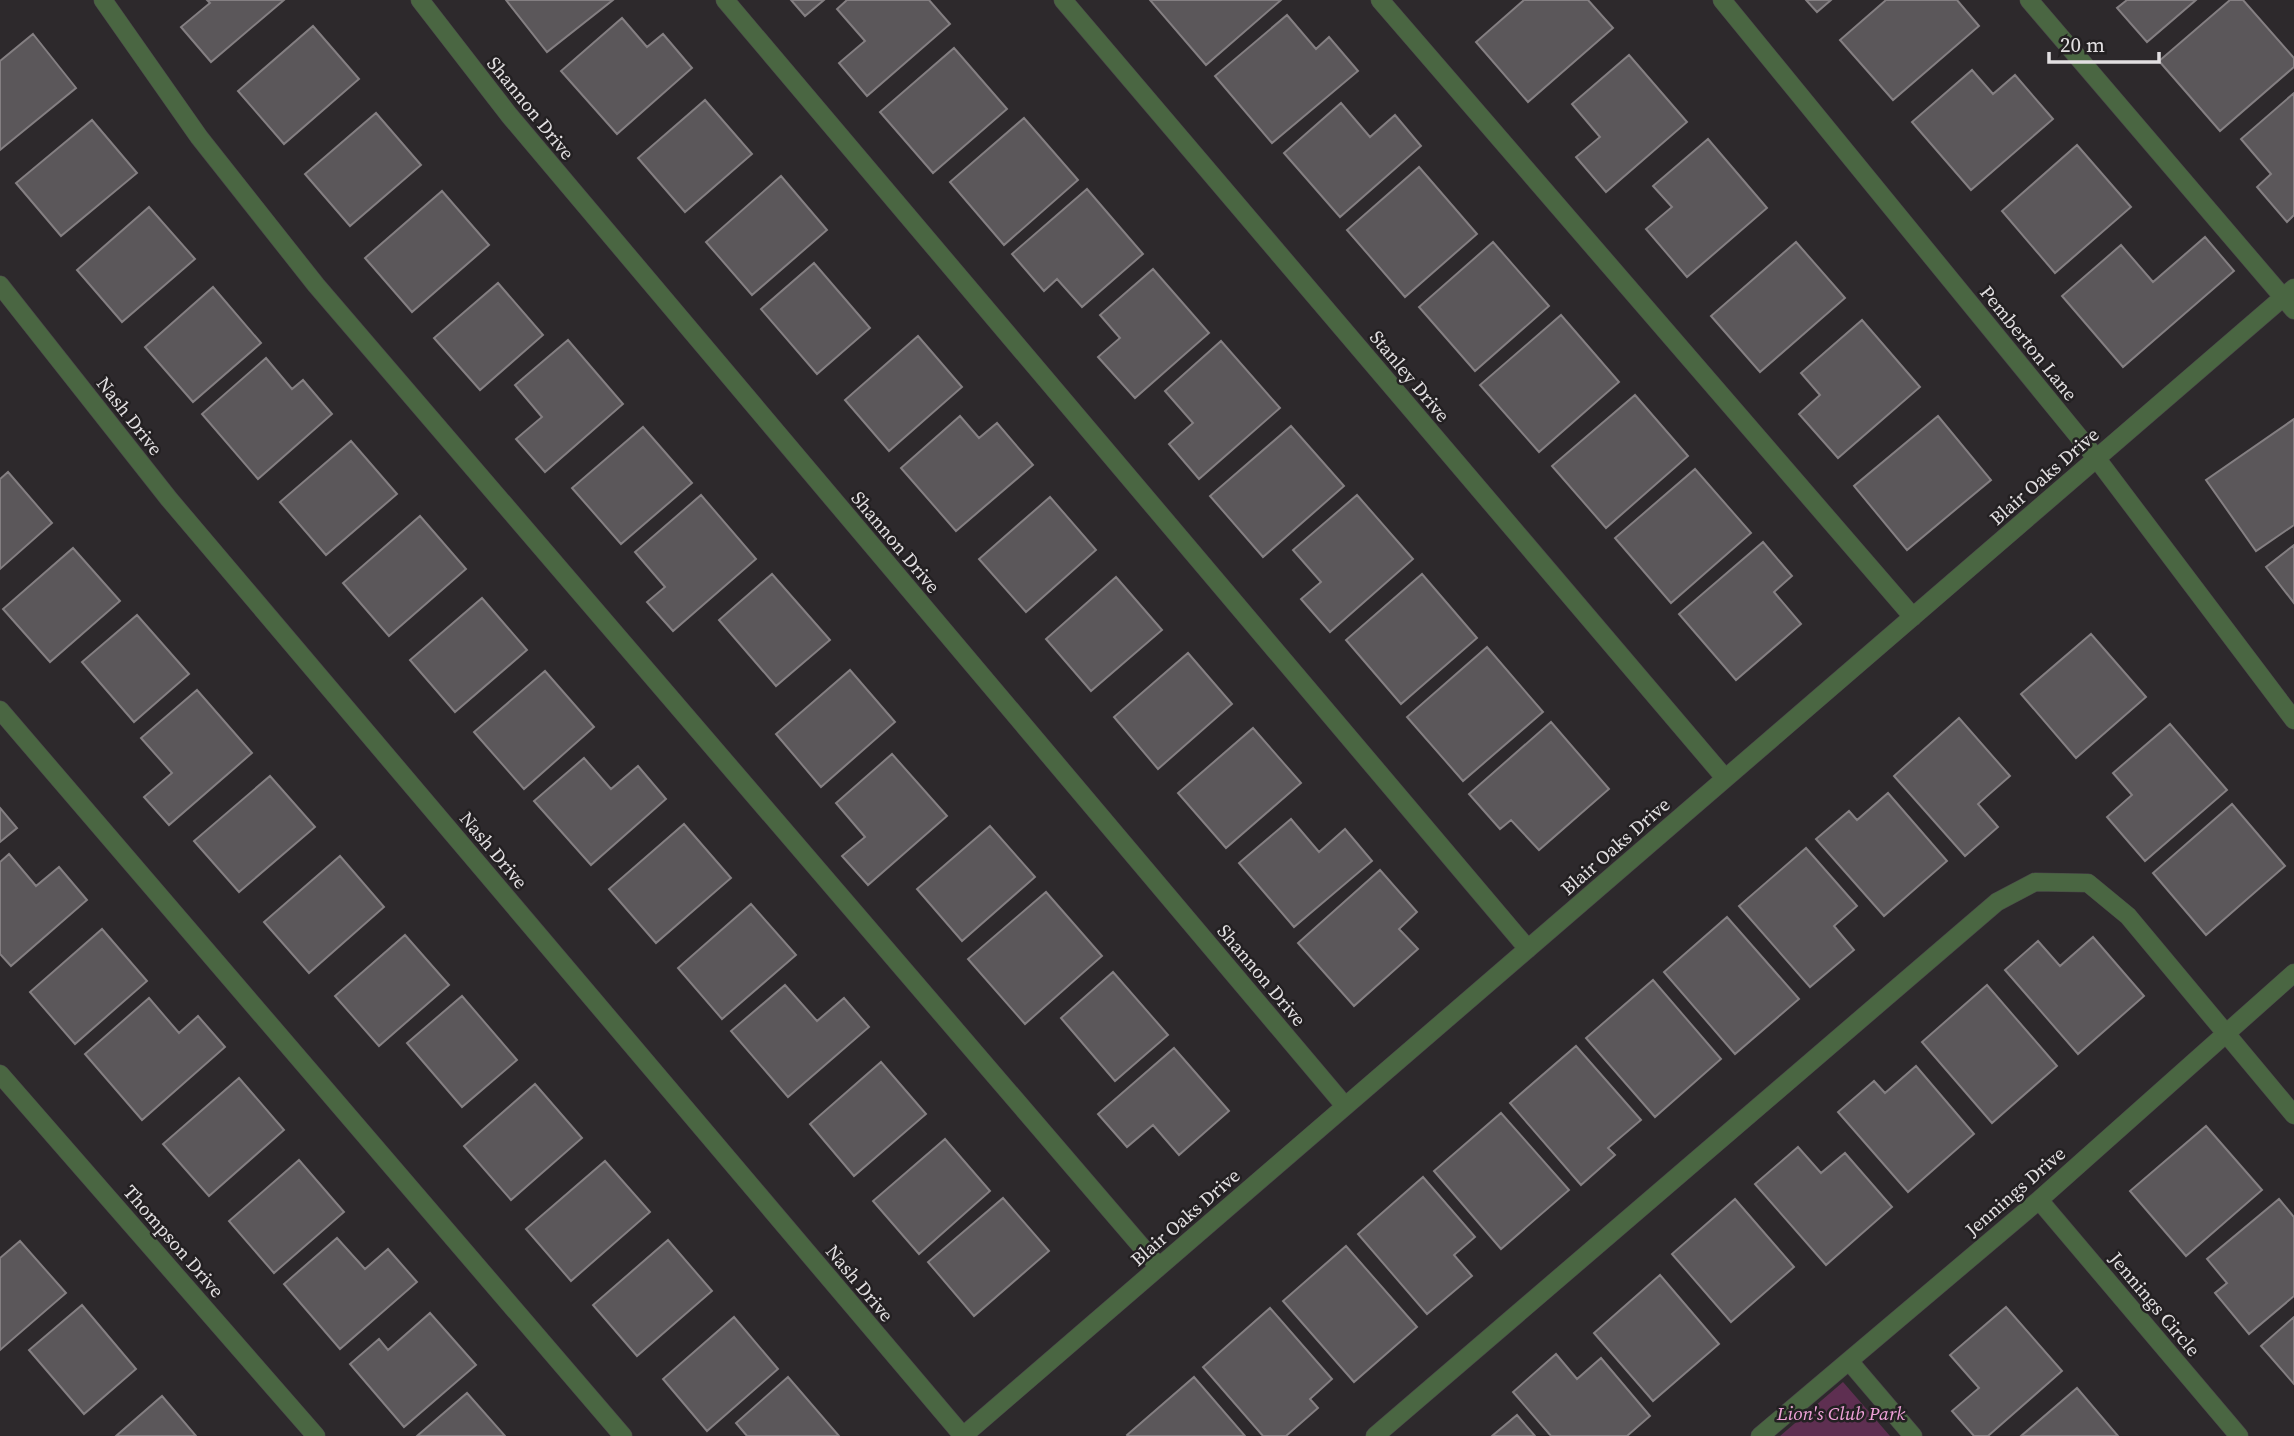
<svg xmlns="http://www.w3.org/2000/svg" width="2294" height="1436" font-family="'Source Serif 4',serif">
<rect width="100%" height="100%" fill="#2d292c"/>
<path fill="#5e2f51" d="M1843,1382L1890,1436H1780Z"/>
<path fill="#5b575a" stroke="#847f82" stroke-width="2" d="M207,0H284L211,62L181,27L210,3Z
M506,0H613L547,52Z
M791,0H824L805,16Z
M847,0H929L950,24L867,96L839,63L865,41L837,9Z
M1150,0H1281L1206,65Z
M1524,0H1588L1613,28L1528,102L1476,42Z
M1806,0H1831L1817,12Z
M1886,0H1957L1979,26L1893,100L1840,40Z
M2127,0H2196L2147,42L2117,8Z
M2230,0H2243L2294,58V67L2220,131L2159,61Z
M1287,15L1316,49L1329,37L1358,71L1272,143L1215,76Z
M622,18L647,47L663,34L692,68L617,134L561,71Z
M313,26L359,79L284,144L238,91Z
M33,34L76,88L0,150V61Z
M954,48L1007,109L933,173L880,112Z
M1629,55L1687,122L1606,192L1576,157L1600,137L1572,104Z
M1972,70L1993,94L2015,75L2053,119L1971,190L1912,122Z
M2294,93V215L2287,222L2257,187L2271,174L2241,139Z
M705,100L752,154L685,212L638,158Z
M1341,103L1370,137L1395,115L1421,146L1340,217L1284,153Z
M376,113L421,165L350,226L305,174Z
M1024,118L1078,180L1004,245L950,182Z
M92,120L137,173L61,236L16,183Z
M1708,139L1767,208L1687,277L1646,229L1672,207L1653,186Z
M2077,145L2131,207L2055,273L2002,211Z
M1419,167L1477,234L1405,297L1347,230Z
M781,176L827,230L752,295L706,242Z
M1087,189L1143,254L1082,307L1057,279L1044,291L1012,254Z
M442,191L489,245L412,312L365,258Z
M149,207L195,259L122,322L77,270Z
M2205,237L2234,271L2123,367L2062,296L2121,245L2153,282Z
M1493,242L1549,306L1475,371L1419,307Z
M1796,242L1845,298L1760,372L1711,316Z
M814,263L870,328L817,374L761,309Z
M1153,269L1209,333L1135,398L1098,357L1120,338L1100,315Z
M498,283L543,335L480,390L434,338Z
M213,287L261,343L193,402L145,347Z
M1561,315L1619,382L1539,452L1480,385Z
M1862,320L1920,387L1838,458L1799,414L1820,395L1801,373Z
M918,336L962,387L889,451L845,400Z
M568,340L623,404L545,472L516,439L542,417L515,385Z
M1221,341L1280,408L1199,479L1169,444L1193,423L1165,391Z
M266,358L292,389L303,380L332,414L258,479L202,414Z
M1635,395L1688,456L1606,528L1552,466Z
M960,416L979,438L997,423L1033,465L956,531L901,468Z
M1938,416L1991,480L1907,550L1854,486Z
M2294,419V525L2256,551L2206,480Z
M1291,426L1344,486L1263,557L1210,496Z
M643,427L692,483L621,544L572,488Z
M351,441L397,494L326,555L280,502Z
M1695,469L1751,533L1671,603L1615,538Z
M8,472L52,523L0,569V479Z
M701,495L756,559L673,631L647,602L665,587L635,552Z
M1357,495L1413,559L1330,632L1301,599L1321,582L1293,550Z
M1050,497L1096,550L1026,612L979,559Z
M420,516L466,569L389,636L343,583Z
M1763,542L1792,576L1774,592L1801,624L1736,680L1679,614Z
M2294,545V603L2266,567Z
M73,548L120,601L50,662L3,609Z
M772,574L830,640L776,686L719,620Z
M1422,574L1477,638L1401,704L1346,640Z
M1116,577L1162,630L1091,691L1046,639Z
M482,598L527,650L455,712L410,660Z
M137,615L189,674L134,722L82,662Z
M2091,634L2146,697L2076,758L2021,694Z
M1487,647L1543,712L1463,781L1407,717Z
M1188,653L1232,704L1158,769L1114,717Z
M850,670L895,722L821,787L776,734Z
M545,671L594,727L524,789L474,732Z
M197,690L252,753L169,825L144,797L172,773L141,738Z
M1959,718L2010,776L1978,804L1998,827L1965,856L1894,776Z
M1551,722L1609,789L1539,850L1511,820L1500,829L1469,794Z
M2170,724L2227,790L2145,861L2107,817L2132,795L2113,773Z
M1253,728L1301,783L1226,848L1178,793Z
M892,754L947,816L868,885L842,856L865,837L836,803Z
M584,758L611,789L638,766L666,799L591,865L534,801Z
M270,776L315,827L239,892L194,841Z
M1888,793L1947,861L1884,916L1816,839L1849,811L1857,820Z
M2232,804L2285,866L2206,935L2153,873Z
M0,808L17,828L0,842Z
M1291,819L1319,852L1345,829L1372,861L1294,927L1239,863Z
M684,824L731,878L656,943L609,889Z
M990,826L1035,877L962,941L917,889Z
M1806,848L1857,906L1834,926L1854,950L1810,987L1739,906Z
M9,854L36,886L59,867L87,900L11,966L0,954V862Z
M340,856L384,907L309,973L264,922Z
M1380,870L1417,912L1399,929L1418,949L1354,1006L1298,943Z
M1046,892L1102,956L1025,1024L968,959Z
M751,904L796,955L722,1019L678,968Z
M1727,917L1799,999L1735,1054L1664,972Z
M102,929L147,981L75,1044L30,992Z
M405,935L449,985L379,1046L335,996Z
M2093,937L2144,996L2078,1054L2005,970L2038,941L2060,966Z
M1113,972L1168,1035L1115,1081L1061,1018Z
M1653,980L1721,1059L1655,1117L1586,1038Z
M785,985L817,1021L844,998L869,1027L788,1097L731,1031Z
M1987,985L2057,1066L1992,1123L1922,1042Z
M462,996L517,1060L462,1107L407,1043Z
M149,998L179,1033L198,1016L225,1047L142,1120L85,1054Z
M1576,1046L1641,1120L1608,1148L1615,1155L1581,1185L1510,1103Z
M1174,1048L1229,1111L1179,1155L1153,1125L1127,1147L1098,1114Z
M881,1062L926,1114L854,1176L810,1124Z
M1916,1066L1974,1134L1908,1192L1838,1112L1874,1081L1885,1093Z
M239,1078L284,1130L209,1196L163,1144Z
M535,1084L582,1138L511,1200L464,1146Z
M1501,1113L1569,1190L1501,1249L1434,1171Z
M2206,1126L2262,1190L2186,1256L2130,1191Z
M945,1139L990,1191L919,1254L873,1201Z
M1798,1147L1821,1173L1845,1153L1892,1207L1826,1265L1755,1184Z
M299,1160L344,1212L274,1273L229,1221Z
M605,1161L650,1212L571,1281L526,1229Z
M1423,1177L1475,1237L1454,1255L1472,1276L1427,1314L1358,1234Z
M1003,1198L1049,1251L974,1316L928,1262Z
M1735,1199L1794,1267L1731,1322L1672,1254Z
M2279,1199L2294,1217V1296L2249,1334L2215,1293L2227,1283L2207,1259Z
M337,1238L365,1269L388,1249L417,1282L340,1349L284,1284Z
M668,1240L712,1291L637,1356L593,1305Z
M20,1241L66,1293L0,1350V1258Z
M1346,1246L1417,1327L1354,1382L1283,1301Z
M1660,1275L1719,1344L1653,1401L1594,1333Z
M82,1305L136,1369L84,1414L29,1350Z
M2006,1307L2062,1371L1988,1436H1974L1952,1411L1979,1388L1950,1355Z
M1270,1308L1332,1379L1310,1399L1318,1408L1286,1436H1263L1203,1367Z
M430,1313L476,1365L404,1427L350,1364L379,1339L388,1350Z
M734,1317L778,1369L707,1431L663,1379Z
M2294,1317V1384L2261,1346Z
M1556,1354L1577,1379L1601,1358L1650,1416L1627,1436H1551L1513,1392Z
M788,1377L839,1436H747L736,1423Z
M1194,1377L1245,1436H1128L1127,1435Z
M2077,1388L2118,1436H2021Z
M467,1393L505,1436H417Z
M162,1396L196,1436H116Z
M1517,1415L1535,1436H1492Z"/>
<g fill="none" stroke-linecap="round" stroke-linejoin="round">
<g stroke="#4a4649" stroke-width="19">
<path id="minor" d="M103,0L199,137L316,285L1159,1267
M420,0L509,115L1345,1106
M725,0L1528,949
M1063,0L1725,778
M1380,0L1913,617
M1722,0L2097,459L2294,720
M2029,0L2294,310
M0,285L169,499L963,1436
M0,710L623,1436
M0,1074L316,1436
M2039,1200L2239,1436
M1849,1361L1913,1436
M963,1436L2294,288
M1375,1436L1997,902L2035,882L2088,883L2128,916L2294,1115
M1760,1436L2039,1200L2294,973"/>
</g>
<use href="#minor" stroke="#4a6642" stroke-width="18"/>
</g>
<g text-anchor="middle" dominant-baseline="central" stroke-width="5" stroke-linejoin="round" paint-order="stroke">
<g font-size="19" fill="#e2dfe1" stroke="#232022">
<text transform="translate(531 108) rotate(51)">Shannon Drive</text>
<text transform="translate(2029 343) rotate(51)">Pemberton Lane</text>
<text transform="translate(1410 376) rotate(50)">Stanley Drive</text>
<text transform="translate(130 416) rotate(52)">Nash Drive</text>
<text transform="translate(2044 476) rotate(-41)">Blair Oaks Drive</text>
<text transform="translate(896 542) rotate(50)">Shannon Drive</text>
<text transform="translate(1615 846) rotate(-41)">Blair Oaks Drive</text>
<text transform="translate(494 850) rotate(50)">Nash Drive</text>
<text transform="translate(1262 975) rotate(50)">Shannon Drive</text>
<text transform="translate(2015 1191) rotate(-41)">Jennings Drive</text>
<text transform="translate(1185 1217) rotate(-41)">Blair Oaks Drive</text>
<text transform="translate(174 1241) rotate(49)">Thompson Drive</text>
<text transform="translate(860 1283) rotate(50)">Nash Drive</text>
<text transform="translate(2155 1304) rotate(50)">Jennings Circle</text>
</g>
<g font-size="19" font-style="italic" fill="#f0a2d9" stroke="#232022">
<text x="1841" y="1413">Lion's Club Park</text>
</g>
</g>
<path d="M2049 52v10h110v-10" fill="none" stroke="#e2dfe1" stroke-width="3.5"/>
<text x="2060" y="52" font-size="21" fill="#e2dfe1" stroke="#232022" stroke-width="5" paint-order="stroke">20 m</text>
</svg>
